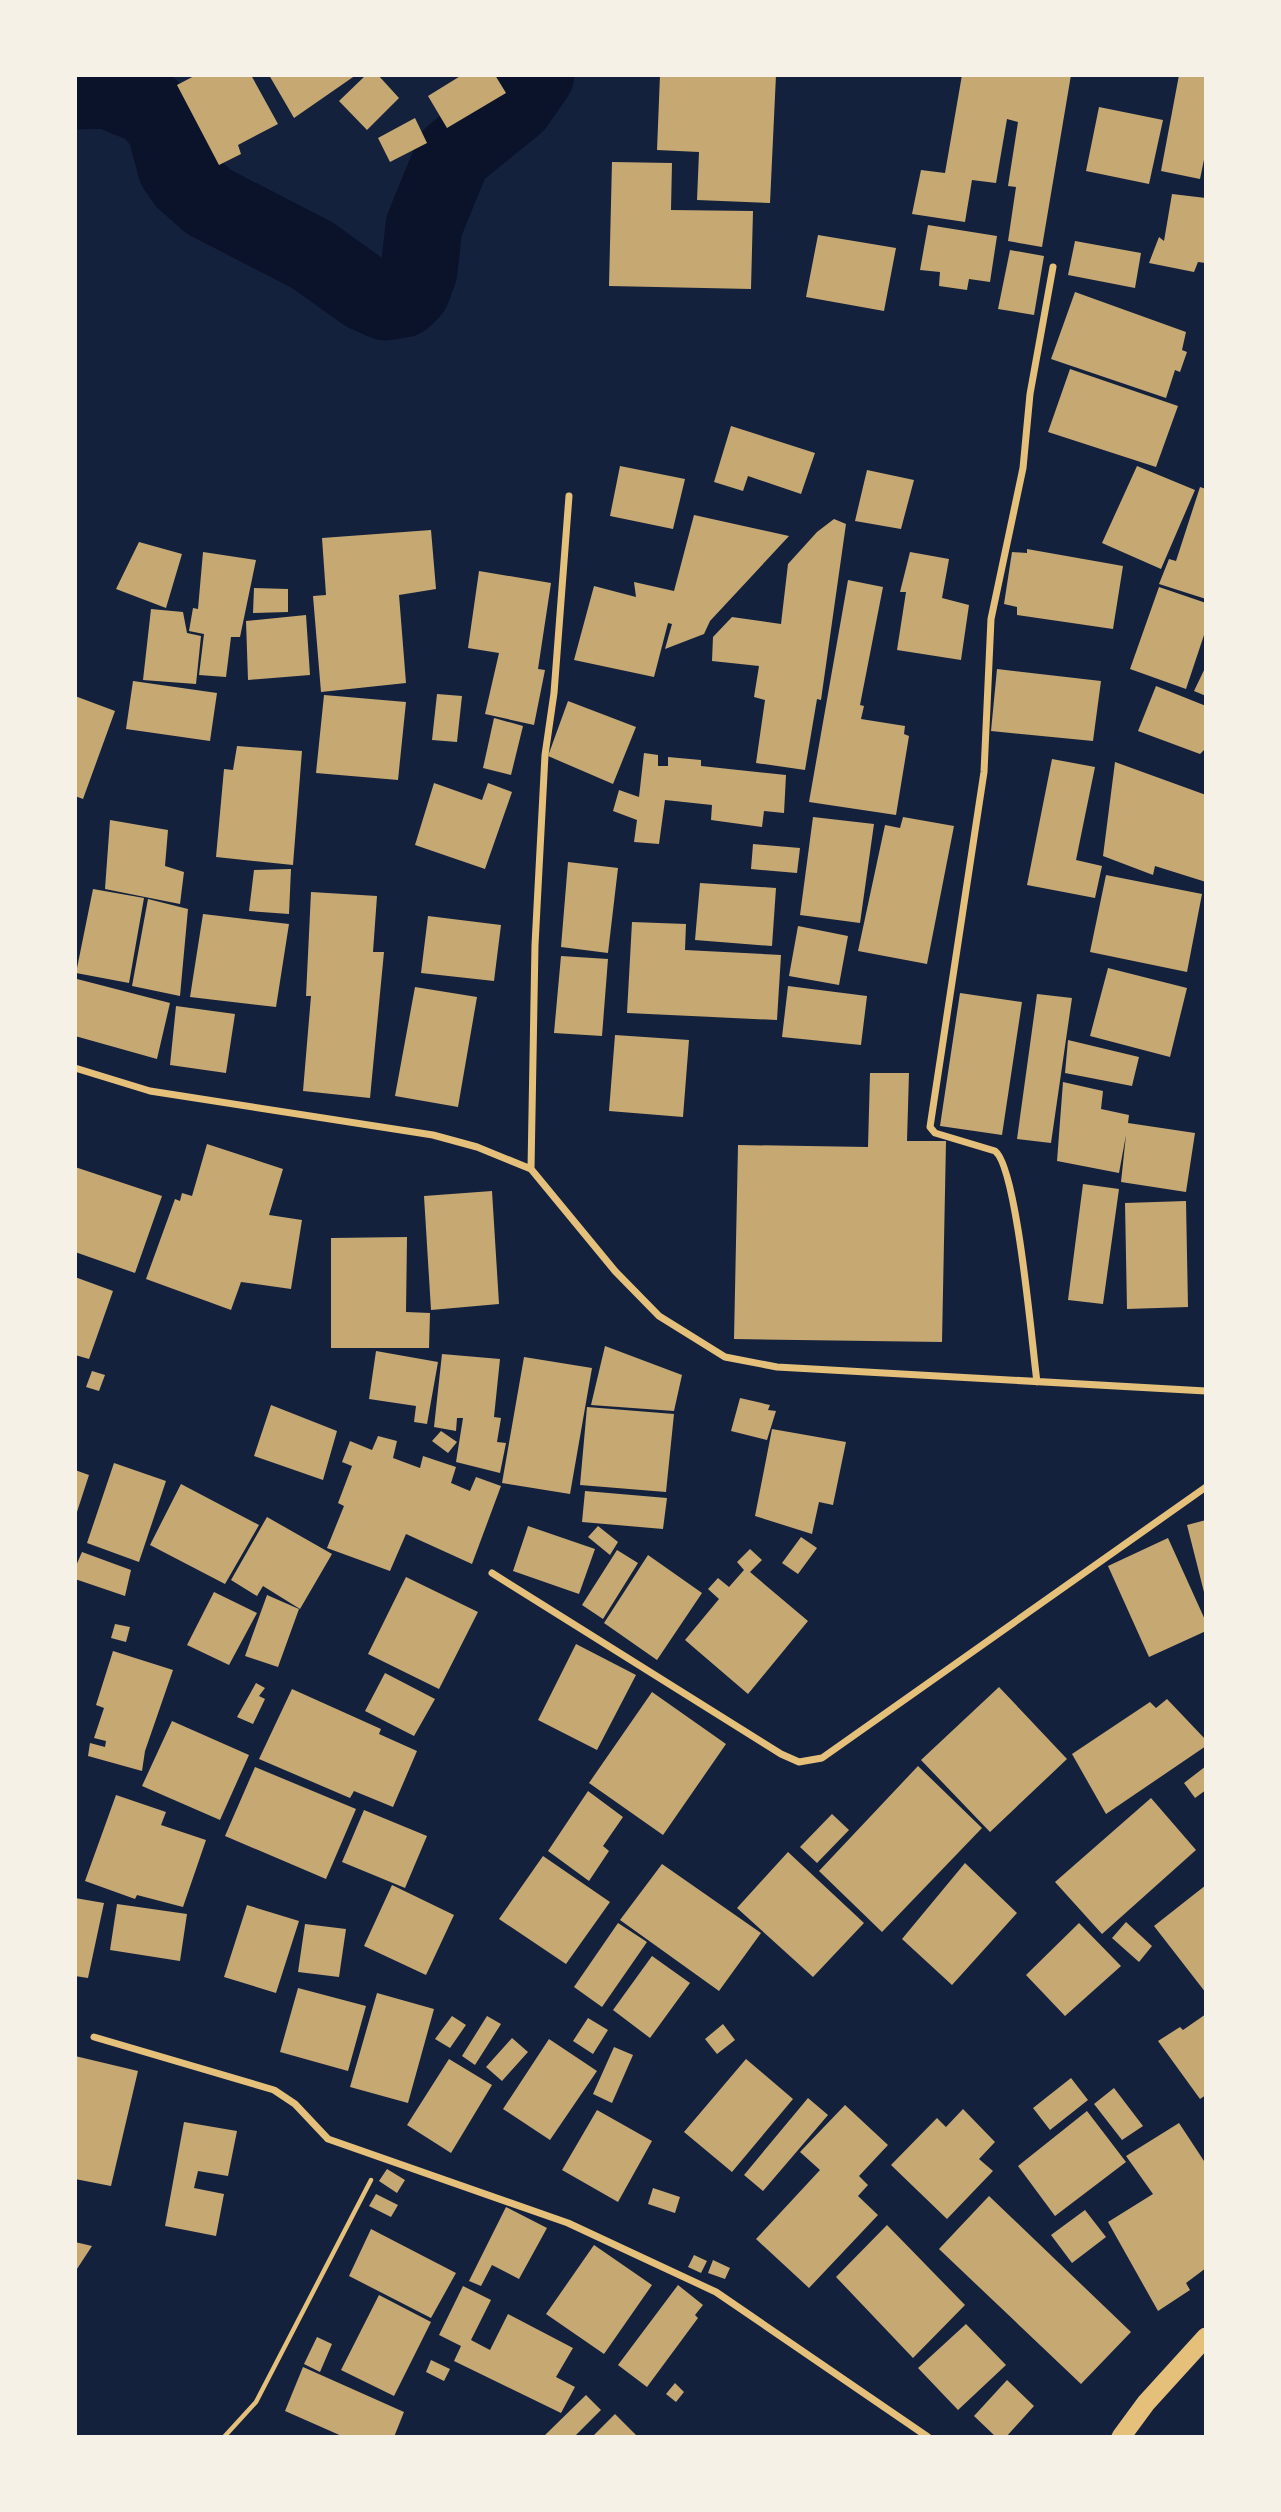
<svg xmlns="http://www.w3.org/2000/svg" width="1281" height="2512" font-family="Mulish,sans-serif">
<rect width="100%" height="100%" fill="#14213d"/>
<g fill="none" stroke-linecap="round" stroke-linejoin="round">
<path stroke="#0b132b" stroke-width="77" d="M75,91L107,90L149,107L165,127L176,168L185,181L209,202L312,255L365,293L385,302L403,299L412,290L419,271L424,226L453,155L516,104L536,75"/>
</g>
<path fill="#c6a872" d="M196,75H251L278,124L238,145L241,154L219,165L177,85Z
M269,75H356L294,118Z
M366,75H378L399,98L367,130L339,101Z
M462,75H495L506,93L447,128L428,96Z
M660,75H776L770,203L697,200L699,152L657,150Z
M962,75H1071L1042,247L1008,241L1016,187L1008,186L1018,122L1007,119L996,183L972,180L965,222L912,214L921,170L945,173Z
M1179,75H1206V150L1200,179L1161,171Z
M1099,107L1163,120L1149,184L1086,171Z
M415,118L427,143L390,162L378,138Z
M612,162L672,163L671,210L753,211L751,289L609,286Z
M1172,194L1206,198V263L1198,262L1194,272L1149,263L1159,237L1164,241Z
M928,225L997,236L990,282L969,279L967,290L939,286L940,272L920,270Z
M818,235L896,248L884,311L806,297Z
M1075,241L1141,253L1135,288L1068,275Z
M1010,250L1044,256L1034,315L998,309Z
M1075,292L1186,332L1182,350L1187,352L1180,372L1175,370L1166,398L1051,359Z
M1070,369L1178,406L1156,467L1048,432Z
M731,426L815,453L801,494L748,476L743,491L714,482Z
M620,466L685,479L673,529L610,516Z
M1137,466L1195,490L1161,569L1102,543Z
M867,470L914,480L901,529L855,521Z
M1200,487L1206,489V599L1159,584L1169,559L1176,561Z
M694,515L789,536L710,621L704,634L665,649L672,624L668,623L654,677L574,660L594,586L636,597L634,582L674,591Z
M834,519L846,524L821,700L817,699L805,770L756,763L765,700L754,697L759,666L712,661L713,637L732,617L781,624L788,564L817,532Z
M431,530L436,589L399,595L406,683L321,692L313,596L326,595L322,538Z
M139,542L182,554L166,608L116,589Z
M1027,549L1123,566L1113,629L1017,615V607L1004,604L1012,552L1027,553Z
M203,552L256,560L240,637H231L226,677L199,675L204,634L189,631L193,608L198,609Z
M910,552L949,559L942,598L969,605L961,660L897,650L906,592H900Z
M479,571L551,583L538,669L545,670L534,725L485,714L499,653L468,648Z
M848,580L883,587L860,705L864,706L861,719L905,726L904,734L909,736L896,815L809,802Z
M1159,587L1206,603V629L1186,689L1130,669Z
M254,588L288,589V612L253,613Z
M151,609L183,612L187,633L201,636L196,684L143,680Z
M306,615L310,675L248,680L246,621Z
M1206,666V696L1194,691Z
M997,669L1101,681L1093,741L991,731Z
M133,681L217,693L210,741L126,729Z
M1156,686L1206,706V748L1200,754L1138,731Z
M437,694L462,696L457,742L432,740Z
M324,695L406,702L398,780L316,773Z
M75,696L115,711L83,799L75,796Z
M568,701L636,727L613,784L548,756Z
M494,718L523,726L511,775L483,768Z
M237,746L302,751L293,865L216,857L224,769L233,770Z
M644,753L658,755V766H668V757L701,760V766L786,775L784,813L764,811L762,827L711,820L712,805L665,800L659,844L634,842L637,820L613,811L619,790L639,797Z
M1052,759L1095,767L1076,860L1102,866L1095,898L1027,885Z
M1115,762L1206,795V882L1155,866L1153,875L1103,856Z
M434,783L482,800L488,783L512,792L485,869L415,845Z
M813,817L874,824L860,923L800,915Z
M903,817L954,826L927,964L858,951L885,825L900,828Z
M110,820L168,830L165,866L184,872L180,904L105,889Z
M753,844L800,848L797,873L751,869Z
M568,862L618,868L608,953L561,947Z
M291,869L289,914L249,911L254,870Z
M1106,875L1202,894L1187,972L1090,952Z
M700,883L776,888L772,946L695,940Z
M93,889L144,898L129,983L76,973Z
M311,892L377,896L373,952H384L370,1098L303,1091L311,996H306Z
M148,899L188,909L180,996L132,986Z
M203,914L289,924L276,1007L190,997Z
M428,916L501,925L494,981L421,973Z
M632,922L686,924L685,950L781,955L777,1020L627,1013Z
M798,926L848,936L839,985L789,976Z
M561,956L608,959L602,1036L554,1033Z
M1108,968L1187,988L1170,1057L1090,1036Z
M77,979L170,1003L157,1059L75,1036Z
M788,986L867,996L861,1045L782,1037Z
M415,987L477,997L458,1107L395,1096Z
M960,993L1022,1002L1002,1135L940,1126Z
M1037,994L1072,998L1051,1143L1017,1139Z
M176,1006L235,1014L226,1073L170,1065Z
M615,1035L689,1040L683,1117L609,1111Z
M1068,1040L1139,1057L1132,1086L1065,1073Z
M870,1073H909L907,1141H946L942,1342L734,1339L738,1145L868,1147Z
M1063,1082L1103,1091L1101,1109L1129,1115L1128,1123L1195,1133L1186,1192L1121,1182L1126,1135L1119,1173L1057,1161Z
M207,1144L283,1169L269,1215L302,1220L291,1289L241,1282L231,1310L146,1279L175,1199L180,1201L182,1193L192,1196Z
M75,1167L162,1196L135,1273L75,1252Z
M1083,1184L1119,1189L1103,1304L1068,1300Z
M492,1191L499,1304L431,1310L424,1196Z
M1186,1201L1188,1307L1127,1309L1125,1203Z
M407,1237L406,1312L430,1313L429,1348H331V1238Z
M75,1277L113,1291L89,1359L75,1355Z
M605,1346L682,1375L674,1411L591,1405Z
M376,1351L438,1362L427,1424L414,1422L416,1406L369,1399Z
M442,1354L500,1359L494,1417L501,1418L497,1442L506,1443L500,1473L456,1462L463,1418H457L456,1431L434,1427Z
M524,1357L592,1368L570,1494L502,1483Z
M92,1371L105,1375L99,1391L86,1387Z
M740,1398L770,1405L768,1410L776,1411L767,1440L731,1431Z
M271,1405L337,1431L323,1480L254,1456Z
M587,1407L674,1414L666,1492L580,1485Z
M772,1429L846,1442L833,1505L819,1502L812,1534L755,1516Z
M441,1431L457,1442L448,1453L432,1441Z
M378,1436L397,1441L393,1458L420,1468L423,1456L456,1467L451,1483L470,1491L476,1477L501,1486L472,1564L406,1534L390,1571L327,1548L344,1506L338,1503L352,1466L342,1462L350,1441L372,1450Z
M114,1463L166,1481L139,1562L87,1543Z
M75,1470L89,1475L76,1515L75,1514Z
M181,1484L259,1525L225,1584L150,1545Z
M585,1491L667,1498L663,1529L582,1522Z
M267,1517L332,1554L300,1609L263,1586L257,1596L231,1580Z
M1206,1520V1596H1205L1187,1525Z
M528,1526L595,1549L579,1594L513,1571Z
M598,1526L618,1542L610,1555L588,1537Z
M801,1537L817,1548L798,1574L782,1563Z
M1168,1538L1206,1622V1631L1149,1657L1108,1566Z
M750,1549L762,1560L750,1572L808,1621L748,1694L685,1640L719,1599L708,1589L718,1578L729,1587L744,1570L737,1562Z
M617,1550L638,1563L603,1619L582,1605Z
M82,1552L131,1570L125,1596L75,1579V1568Z
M648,1555L702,1593L657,1660L604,1623Z
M406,1577L478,1612L439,1689L368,1654Z
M214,1592L257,1613L229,1665L187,1645Z
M267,1595L299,1609L278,1667L245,1656Z
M115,1624L130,1627L126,1642L111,1638Z
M576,1644L636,1675L597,1750L538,1720Z
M113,1651L173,1670L145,1751L142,1771L88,1756L90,1743L105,1747L106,1741L94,1738L104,1708L96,1705Z
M385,1673L435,1699L414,1736L365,1711Z
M256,1683L265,1688L259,1696L265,1699L253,1724L237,1717Z
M999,1687L1067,1759L990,1832L921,1760Z
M292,1689L381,1729L379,1734L417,1751L393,1807L354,1791L350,1798L259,1759Z
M652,1692L726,1744L663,1835L589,1783Z
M1167,1699L1206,1740V1746L1106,1814L1072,1754L1150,1702L1156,1708Z
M172,1721L249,1755L220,1820L142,1786Z
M918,1766L982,1828L882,1932L819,1871Z
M1206,1766V1790L1195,1798L1184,1783Z
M255,1767L356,1809L326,1879L225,1836Z
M588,1791L623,1817L603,1846L609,1851L589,1881L548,1851Z
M116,1795L166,1812L161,1825L206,1840L183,1907L137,1895L135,1899L85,1881Z
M1151,1798L1196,1850L1102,1934L1055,1882Z
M364,1810L427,1836L405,1888L342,1862Z
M832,1814L849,1830L817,1863L800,1847Z
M788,1852L864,1923L813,1977L737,1908Z
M543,1856L610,1902L566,1964L499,1919Z
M965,1863L1017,1913L952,1985L902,1939Z
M662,1864L761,1933L719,1991L620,1920Z
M392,1885L454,1915L426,1975L364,1946Z
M1206,1885V1993L1154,1926Z
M75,1898L104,1903L88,1978L75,1976Z
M117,1904L187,1914L180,1961L110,1950Z
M247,1905L299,1921L276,1993L224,1977Z
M1126,1922L1152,1946L1139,1962L1112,1938Z
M618,1923L647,1942L602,2007L574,1987Z
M1079,1923L1121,1966L1065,2016L1026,1975Z
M305,1924L346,1929L339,1977L298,1972Z
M652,1956L690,1983L650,2038L613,2010Z
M298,1988L366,2006L348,2071L280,2052Z
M377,1993L434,2009L408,2103L350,2087Z
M1206,2014V2095L1200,2099L1158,2041L1180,2027L1183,2030Z
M452,2016L466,2025L450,2048L435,2039Z
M487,2016L501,2024L475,2065L462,2056Z
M588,2018L608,2030L593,2054L573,2041Z
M723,2024L735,2040L717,2054L705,2039Z
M512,2038L528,2052L502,2081L486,2067Z
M549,2039L597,2071L550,2140L503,2109Z
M614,2047L633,2055L612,2103L593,2094Z
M75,2056L138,2071L111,2186L75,2179Z
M449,2059L492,2085L451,2153L407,2125Z
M746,2059L793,2099L732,2172L684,2132Z
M1071,2078L1088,2100L1050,2130L1033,2108Z
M1114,2088L1143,2126L1122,2140L1094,2104Z
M808,2098L828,2115L763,2191L744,2175Z
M845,2105L888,2145L859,2176L868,2185L858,2196L878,2215L809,2288L756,2239L820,2170L800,2152Z
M963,2109L995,2142L979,2159L993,2171L947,2219L891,2165L937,2118L946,2127Z
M597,2110L652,2141L618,2202L562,2170Z
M1087,2111L1126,2162L1055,2216L1018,2166Z
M184,2122L237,2131L228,2176L198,2171L194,2188L224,2194L216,2236L165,2226Z
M1179,2123L1206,2164V2268L1186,2283L1190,2290L1158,2311L1108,2222L1153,2194L1126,2156Z
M387,2169L405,2180L397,2193L379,2181Z
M653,2188L680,2197L675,2213L648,2204Z
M376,2194L398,2205L391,2217L369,2206Z
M989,2196L1131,2332L1081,2384L939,2249Z
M506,2207L547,2228L519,2279L492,2265L481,2286L469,2281Z
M1085,2210L1106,2237L1072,2263L1051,2235Z
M887,2225L965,2305L913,2358L836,2277Z
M371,2229L456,2273L431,2318L349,2276Z
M75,2242L92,2246L75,2272Z
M594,2245L652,2285L604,2354L546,2314Z
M694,2255L707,2261L701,2273L688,2267Z
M713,2260L730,2268L725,2279L708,2273Z
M678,2285L703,2305L695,2315L698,2318L647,2387L618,2365Z
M463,2286L491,2300L471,2340L490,2350L508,2314L573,2348L556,2377L575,2387L561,2413L454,2361L461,2346L439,2335Z
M379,2295L431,2322L394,2396L341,2370Z
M966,2324L1006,2365L958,2410L918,2368Z
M317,2337L332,2344L320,2372L304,2364Z
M431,2360L450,2369L444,2381L426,2372Z
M303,2367L404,2412L394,2437H344L285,2411Z
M1007,2380L1034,2406L1006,2437H996L974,2416Z
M675,2383L684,2392L676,2402L666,2394Z
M586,2395L601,2410L574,2437H543Z
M615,2414L638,2437H592Z"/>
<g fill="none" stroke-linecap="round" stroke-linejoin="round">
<path stroke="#e5c07b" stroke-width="4.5" d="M224,2437L256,2402L371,2180"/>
<path stroke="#e5c07b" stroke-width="7" d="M75,1068L150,1091L433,1135L477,1147L531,1169L615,1271L659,1316L725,1357L777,1367L1206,1391
M531,1169L535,945L545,755L554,693L569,496
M1037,1382C1032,1345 1017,1167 995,1151L935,1133L930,1127L984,772L991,619L1023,468L1030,394L1053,267
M492,1573L781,1754L799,1762L822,1758L1206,1487
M94,2037L274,2090L295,2104L328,2139L568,2223L716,2292L928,2437"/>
<path stroke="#e5c07b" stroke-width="19" d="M1121,2437L1146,2403L1206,2337"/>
</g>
<rect width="1281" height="2512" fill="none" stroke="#f6f1e7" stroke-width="154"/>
</svg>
